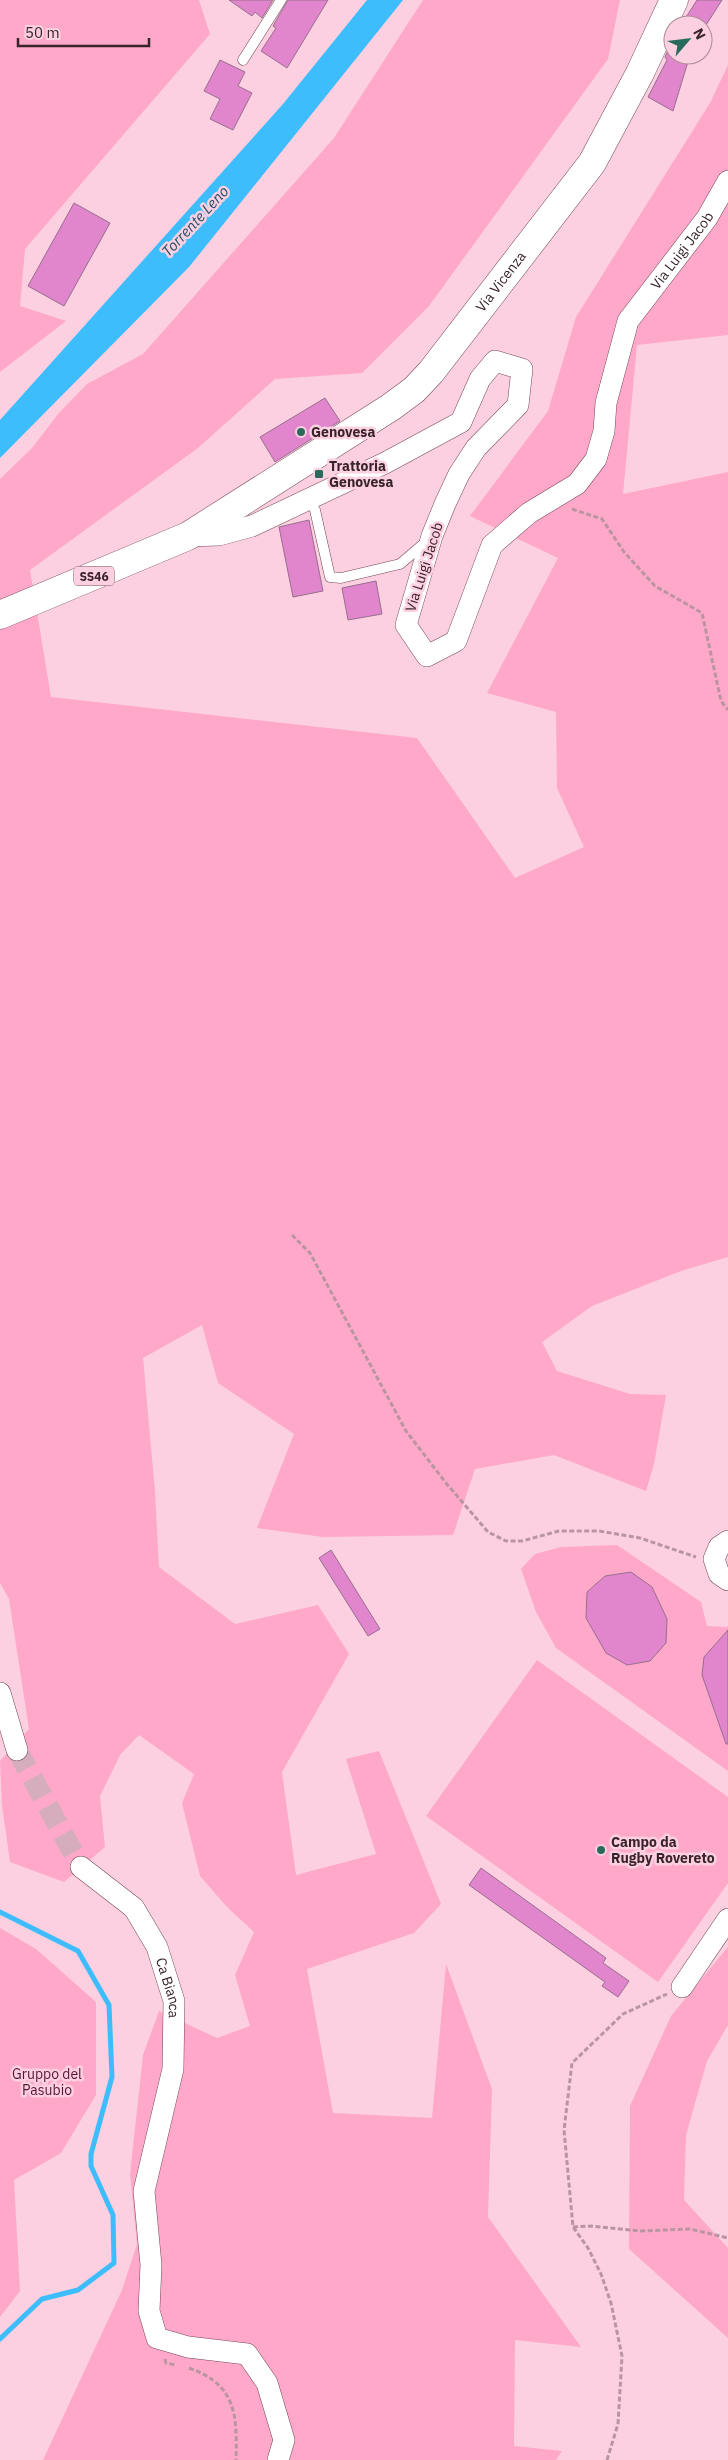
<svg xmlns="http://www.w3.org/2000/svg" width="728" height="2460" font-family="'IBM Plex Sans',sans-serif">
<rect width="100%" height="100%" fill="#fcd0e0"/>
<path fill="#ffa8c9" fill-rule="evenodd" d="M0,0H199L210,34L25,249L20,306L66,321L0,372Z
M423,0H620L608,59L429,306L362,373L275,379L198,448L30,570L51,697L417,738L515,878L584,847L557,788L556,712L487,693L558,558L470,516L548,411L576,317L710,103L728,65V335L637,345L623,494L728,472V1257L681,1271L592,1306L542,1342L557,1371L630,1394L666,1395L654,1464L646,1491L554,1455L475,1469L453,1535L323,1537L257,1528L294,1434L218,1383L202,1325L143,1358L155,1492L159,1567L235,1624L318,1605L349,1654L282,1772L296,1875L376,1854L346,1759L379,1751L441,1904L414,1933L307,1969L333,2113L432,2118L446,1964L492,2089L488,2217L581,2347L515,2340L514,2446L562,2451L556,2460H43L122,2290L137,2244L130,2174L143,2055L159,2011L217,2038L250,2026L235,1975L254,1932L228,1908L200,1876L182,1803L194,1774L139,1735L120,1755L100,1796L105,1847L64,1882L10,1862L2,1805L0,1761L29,1729L9,1599L0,1583V479L32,448L59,413L87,384L143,354L334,138Z
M617,1545L701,1602L707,1626L727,1627L728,1625V1639L719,1641L704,1657L702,1675L718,1721L728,1725V1771L556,1648L536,1612L521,1569L535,1554L561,1547ZM631,1572L652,1587L666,1619V1643L650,1661L627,1665L606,1653L586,1618L587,1592L605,1576Z
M537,1660L728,1797V1883L658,1982L426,1816Z
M0,1928L36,1949L96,2002V2095L61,2153L14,2180L20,2291L0,2317Z
M728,1947V2025L707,2061L686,2135L684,2200L728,2248V2338L629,2249L630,2106L671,2016Z"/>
<path fill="#3ebdfd" d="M367,0H403L189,267L0,458V420L283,104Z"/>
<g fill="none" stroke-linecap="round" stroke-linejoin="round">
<path stroke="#3ebdfd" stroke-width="5" d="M0,1912L78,1951L109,2005L112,2077L91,2154V2166L113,2215L114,2263L78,2290L42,2299L0,2339"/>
</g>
<path fill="#e185cc" stroke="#976f8d" d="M229,0H273L262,18L255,12L252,16Z
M288,0H328L287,68L261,51L276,28L273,26Z
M697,0H722L706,25H681Z
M673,39V55H690L673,111L648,97L667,60L665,57Z
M220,60L245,72L238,86L252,93L233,130L210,119L220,99L204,91Z
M74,203L110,223L64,306L28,286Z
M325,398L340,421L275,462L260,437Z
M309,520L323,591L293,597L279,527Z
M376,581L382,614L348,620L342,588Z
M331,1550L380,1629L368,1636L319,1558Z
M631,1572L652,1587L667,1619L666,1643L650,1661L627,1665L606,1653L586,1618L587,1592L605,1576Z
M728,1630V1744H726L702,1675L704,1657Z
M481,1868L606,1958L603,1963L629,1981L618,1997L602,1986L605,1982L469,1885Z"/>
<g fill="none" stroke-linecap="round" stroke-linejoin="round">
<path stroke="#d5adbc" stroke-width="21" stroke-dasharray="21 11" stroke-linecap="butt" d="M17,1750L81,1867"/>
<g stroke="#734657" stroke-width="11">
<path id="service" d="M243,60L281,0
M315,510L330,577L341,578L400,564L426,542"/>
</g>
<g stroke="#734657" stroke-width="22">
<g id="minor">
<path id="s1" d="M188,536L219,535L252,526L385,463L461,422L480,379L495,361L522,369L518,405L476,448L459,474L445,504L432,536L406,625L427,656L456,641L492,545L529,513L577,484L596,459L604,431L606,403L628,321L707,218L728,181"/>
<path d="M728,1541L719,1547L714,1559L719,1574L728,1580"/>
<path d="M0,1693L17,1750"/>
<path id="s2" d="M81,1867L134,1908L157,1947L174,2001L173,2069L144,2191L151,2265L149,2311L157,2338L188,2347L247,2354L267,2383L284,2440L278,2460"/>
<path d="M682,1987L728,1919"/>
</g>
</g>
<g stroke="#734657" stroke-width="29">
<g id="primary">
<path id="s3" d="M0,615L188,536L391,407L414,390L431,372L592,163L640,73L674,0"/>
</g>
</g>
<path stroke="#b995a2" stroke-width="3" stroke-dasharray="5 2.5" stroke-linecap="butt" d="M572,509L602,519L624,552L655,586L702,613L721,701L728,710
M292,1235L310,1253L406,1431L446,1483L488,1532L506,1541H522L559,1531H599L640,1538L696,1557
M573,2227L591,2226L640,2231L690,2229L728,2238
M165,2359L166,2363L176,2365
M189,2368C237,2385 237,2415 236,2460
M607,2460L618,2424L622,2356L611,2303L601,2274L588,2248L573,2227L564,2130L572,2063L623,2014L667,1994"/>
<use href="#service" stroke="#fff" stroke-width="10"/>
<use href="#minor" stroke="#fff" stroke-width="21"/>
<use href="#primary" stroke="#fff" stroke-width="28"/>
</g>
<g fill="#286b5c" stroke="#fcd0e0" stroke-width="2">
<circle cx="301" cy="432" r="5"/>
<rect x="314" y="469" width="10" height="10" rx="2.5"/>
<circle cx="601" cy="1850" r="5"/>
</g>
<g text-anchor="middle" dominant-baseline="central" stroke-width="5" stroke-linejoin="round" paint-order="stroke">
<rect fill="#fcd0e0" stroke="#735761" stroke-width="1" x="74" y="566.5" width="40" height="19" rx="4"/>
<g font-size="12" font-weight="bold" fill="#38232b">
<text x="94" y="576">SS46</text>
</g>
<g font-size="14" fill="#38232b" stroke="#fcd0e0">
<text stroke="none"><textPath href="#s1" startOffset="1225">Via Luigi Jacob</textPath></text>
<text stroke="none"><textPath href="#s3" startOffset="612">Via Vicenza</textPath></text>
<text transform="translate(424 567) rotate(-72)">Via Luigi Jacob</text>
<text stroke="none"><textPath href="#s2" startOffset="155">Ca Bianca</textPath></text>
</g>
<g font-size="14" font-weight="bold" fill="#38232b" stroke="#fcd0e0" text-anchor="start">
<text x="311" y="432">Genovesa</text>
<text x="329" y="466">Trattoria<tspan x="329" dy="16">Genovesa</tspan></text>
<text x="611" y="1842">Campo da<tspan x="611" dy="16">Rugby Rovereto</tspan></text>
</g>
<g font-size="14" fill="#571334" stroke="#fcd0e0">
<text x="47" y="2074">Gruppo del<tspan x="47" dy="16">Pasubio</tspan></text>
</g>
<g font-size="15" font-style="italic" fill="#1e4f6a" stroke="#fcd0e0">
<text transform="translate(195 221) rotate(-47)">Torrente Leno</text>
</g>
</g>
<g transform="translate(688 40) rotate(62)"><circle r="24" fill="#fcd0e0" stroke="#ae8b98"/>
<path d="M0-4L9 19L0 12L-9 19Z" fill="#286b5c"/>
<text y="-8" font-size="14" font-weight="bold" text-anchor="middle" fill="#38232b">N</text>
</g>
<path d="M18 38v8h131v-8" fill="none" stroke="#38232b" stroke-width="2.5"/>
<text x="25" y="38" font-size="15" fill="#38232b" stroke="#fcd0e0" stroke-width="4" paint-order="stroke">50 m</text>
</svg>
